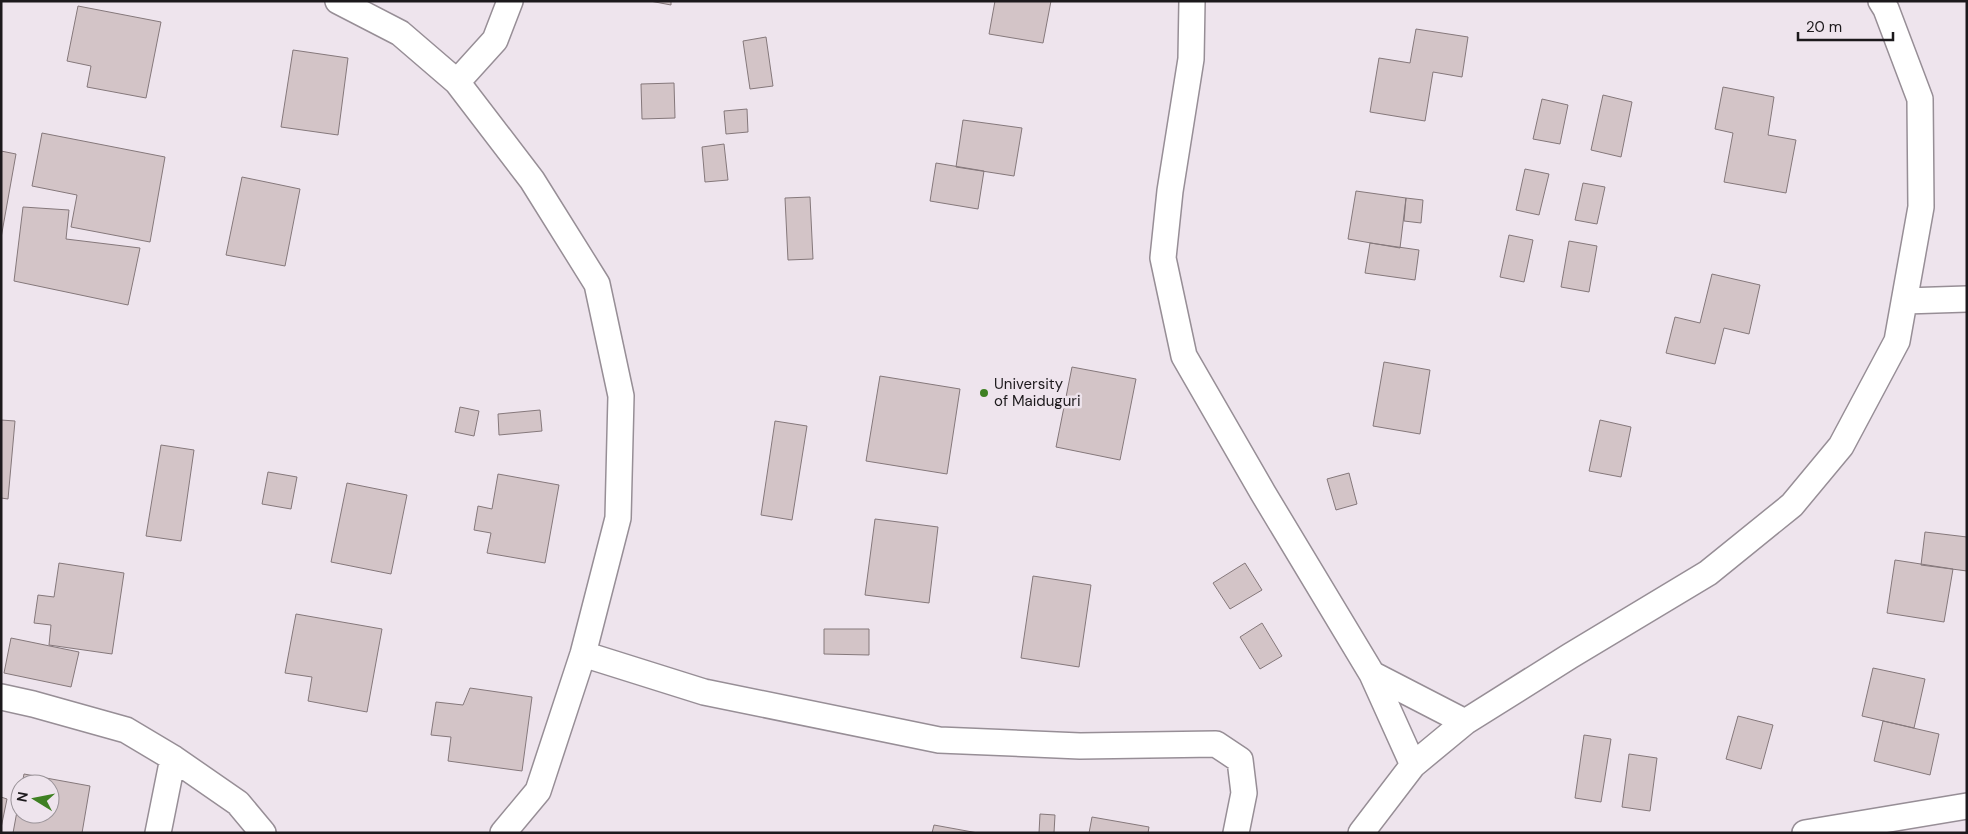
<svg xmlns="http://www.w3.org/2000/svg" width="1968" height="834" font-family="'DM Sans',sans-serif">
<rect width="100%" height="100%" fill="#eee4ed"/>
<path fill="#d3c4c7" stroke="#85787b" d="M650,1H671V5Z
M995,1H1051L1043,43L989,34Z
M78,6L161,22L146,98L87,87L91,66L67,61Z
M1416,29L1468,37L1462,77L1433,72L1425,121L1370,112L1379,58L1410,63Z
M766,37L773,86L750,89L743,41Z
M293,50L348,58L338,135L281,127Z
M674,83L675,118L642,119L641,84Z
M1723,87L1774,97L1768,135L1796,140L1786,193L1724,182L1733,133L1715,129Z
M1603,95L1632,102L1621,157L1591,150Z
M1542,99L1568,105L1560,144L1533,139Z
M747,109L748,132L726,134L724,111Z
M963,120L1022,128L1014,176L956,167Z
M42,133L165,157L150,242L71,227L77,195L32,186Z
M724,144L728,180L705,182L702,147Z
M1,151L16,154L1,238Z
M936,163L984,171L978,209L930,201Z
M1525,169L1549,174L1539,215L1516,210Z
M242,177L300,189L285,266L226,255Z
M1583,183L1605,187L1597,224L1575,220Z
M1356,191L1406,198L1400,248L1348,239Z
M810,197L813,259L788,260L785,198Z
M1406,198L1423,200L1421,223L1404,221Z
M23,207L69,210L66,239L140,248L128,305L14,281Z
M1509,235L1533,240L1524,282L1500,277Z
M1569,241L1597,246L1589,292L1561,287Z
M1370,243L1419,250L1415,280L1365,273Z
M1712,274L1760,285L1749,334L1724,328L1715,364L1666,353L1675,317L1700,323Z
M1384,362L1430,370L1420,434L1373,426Z
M1072,367L1136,379L1120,460L1056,447Z
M880,376L960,389L947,474L866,461Z
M460,407L479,411L474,436L455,432Z
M540,410L542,431L499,435L498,414Z
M1,420L15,421L8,499L1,498Z
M1600,420L1631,427L1621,477L1589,471Z
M775,421L807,426L792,520L761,515Z
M161,445L194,450L181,541L146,536Z
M268,472L297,477L291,509L262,504Z
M1349,473L1357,504L1336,510L1327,479Z
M498,474L559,485L545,563L487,553L491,533L474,530L478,506L492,509Z
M347,483L407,495L391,574L331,562Z
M875,519L938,527L929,603L865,595Z
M1925,532L1967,537V571L1921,565Z
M1895,560L1953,569L1944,622L1887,613Z
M59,563L124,573L112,654L49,645L51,625L34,623L38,595L54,597Z
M1245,563L1262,590L1230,609L1213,583Z
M1033,576L1091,585L1079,667L1021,658Z
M296,614L382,629L367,712L308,701L312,677L285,673Z
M1262,623L1282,656L1260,669L1240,637Z
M824,629H869V655L824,654Z
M11,638L79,652L71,687L4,673Z
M1873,668L1925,679L1914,728L1862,716Z
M470,688L532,697L522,771L448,761L451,737L431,735L436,702L463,705Z
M1738,716L1773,725L1761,769L1726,759Z
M1883,721L1939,734L1930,775L1874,761Z
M1584,735L1611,739L1601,802L1575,798Z
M1629,754L1657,758L1650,811L1622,807Z
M24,774L90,786L82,833H13L20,795V814H50V784H22Z
M1,797L7,799L1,828Z
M1040,814L1055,815L1054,833H1039Z
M1092,817L1149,827L1148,833H1089Z
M934,825L978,833H932Z"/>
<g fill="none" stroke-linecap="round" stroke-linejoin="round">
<g stroke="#978e96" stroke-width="28">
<path id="street" d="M338,1L400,33L457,82L532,180L597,284L621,396L618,518L583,654L538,791L503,833
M1192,1L1191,59L1170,191L1163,258L1184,356L1263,493L1372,674L1413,765
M457,82L495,40L510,1
M1905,301L1967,299
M583,654L704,692L939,740L1080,746L1216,744L1240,760L1244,793L1236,833
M1372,674L1465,722
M1,697L33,704L126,730L173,758L238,803L263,833
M158,833L173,758
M1361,833L1413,765L1465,722L1570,656L1708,573L1792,505L1841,446L1897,341L1921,207L1920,99L1886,9L1881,1
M1805,833L1967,806"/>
</g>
<use href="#street" stroke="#fff" stroke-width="25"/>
</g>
<circle fill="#3e8022" stroke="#eee4ed" stroke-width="2" cx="984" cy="393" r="5"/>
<g text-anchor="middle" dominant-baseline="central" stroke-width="5" stroke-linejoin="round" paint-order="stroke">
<g font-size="15" fill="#1c191c" stroke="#eee4ed" text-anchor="start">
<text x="994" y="384">University<tspan x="994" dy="17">of Maiduguri</tspan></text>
</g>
</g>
<rect width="1968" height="834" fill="none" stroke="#1c191c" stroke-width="5"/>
<g transform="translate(35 799) rotate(280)"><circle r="24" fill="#eee4ed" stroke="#9a9399"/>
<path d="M0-4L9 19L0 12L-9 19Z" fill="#3e8022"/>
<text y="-8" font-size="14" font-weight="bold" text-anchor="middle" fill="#1c191c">N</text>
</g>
<path d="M1798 32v8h95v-8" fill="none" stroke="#1c191c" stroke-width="2.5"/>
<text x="1806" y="32" font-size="15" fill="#1c191c" stroke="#eee4ed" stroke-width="4" paint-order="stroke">20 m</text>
</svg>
